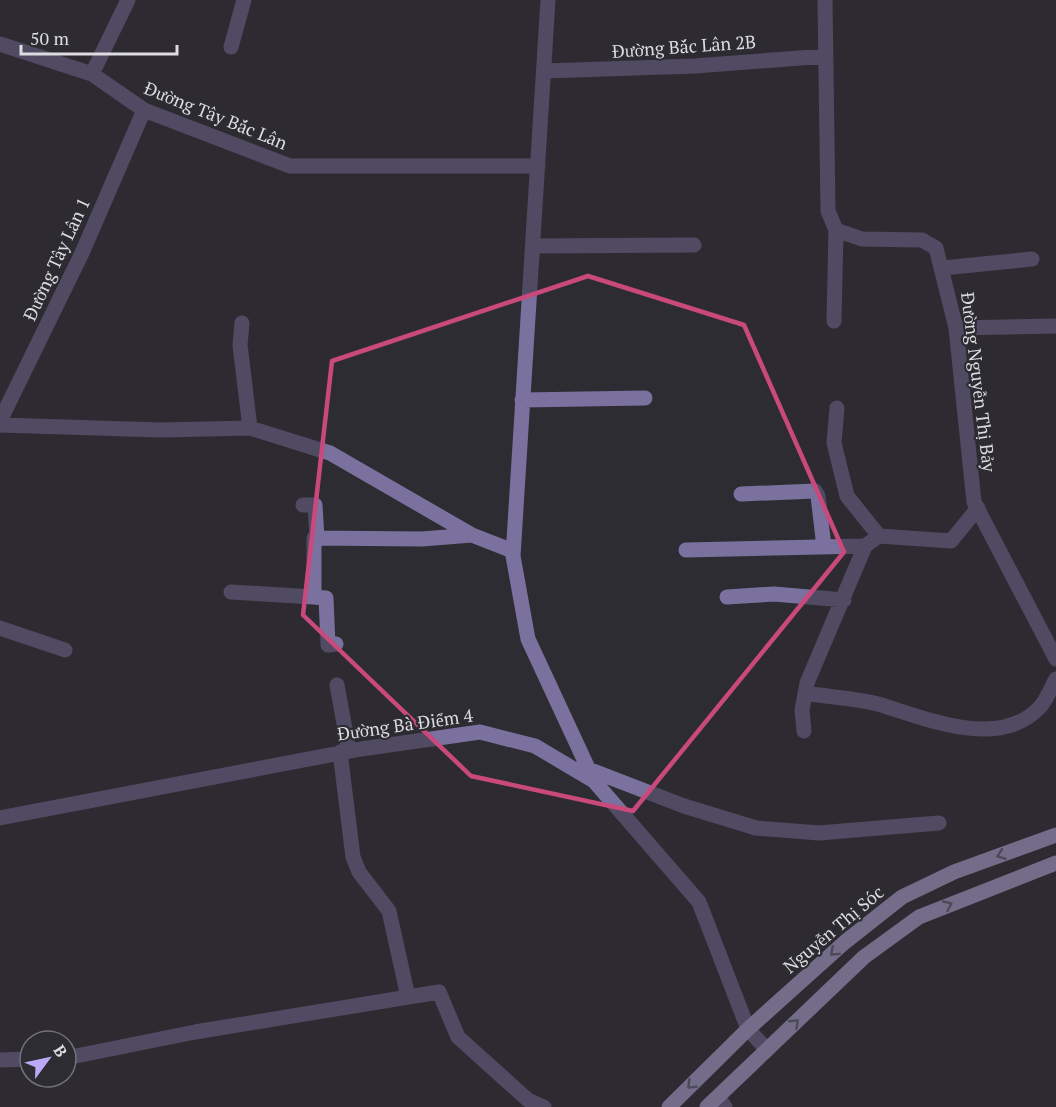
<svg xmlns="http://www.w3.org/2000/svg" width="1056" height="1107" font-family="'PT Serif',serif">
<rect width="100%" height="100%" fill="#2d2c32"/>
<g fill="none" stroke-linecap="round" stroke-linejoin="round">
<path stroke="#7a719f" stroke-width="15" d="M548,0L513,556L528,639L594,781
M825,0L828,211L836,230L862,239L922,240L936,248L956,328L974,502L1056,659
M0,44L92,74L144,110L290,166H538
M231,47L244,0
M544,71L695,66L826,56
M92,74L128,0
M533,246L694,245
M943,268L1032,259
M834,321L836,230
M242,323L240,345L250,428
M956,328L1056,326
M522,400L645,398
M837,408L834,443L847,496L879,536
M0,421L82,253L144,110
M0,425L161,430L250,428L330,453L472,535L513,551
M741,494L815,491L818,496L824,547
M303,505H315L317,538
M686,550L865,546
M231,592L314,597
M727,597L774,594L844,600
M0,628L65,650
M336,644L328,645L326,598L314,597V538L422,539L472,535
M337,685L349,751
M805,693C829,697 854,698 878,704C925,718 999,751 1040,707C1047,699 1051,688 1056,679
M804,731L802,710L807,683L865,546L879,536L951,541L978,508
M340,752L353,857L359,872L389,911L408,997
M588,769L684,806L756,828L819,833L939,823
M0,818L361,749L480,732L535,746L594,781L699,902L748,1029L767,1050
M66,1058L195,1032L439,992L458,1037L528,1100L544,1107
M0,1060L30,1059
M718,1097L725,1107"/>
<path stroke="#c7bcf5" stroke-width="15" d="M669,1107L748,1029L845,942L902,897L954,872L1056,835
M707,1107L864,957L919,917L1056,863"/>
</g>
<defs><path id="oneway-chevron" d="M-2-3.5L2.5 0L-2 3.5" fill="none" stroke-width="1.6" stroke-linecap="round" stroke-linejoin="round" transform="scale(1.5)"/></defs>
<g stroke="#726d8a">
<use href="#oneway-chevron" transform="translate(1001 855) rotate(160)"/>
<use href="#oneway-chevron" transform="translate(948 905) rotate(-24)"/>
<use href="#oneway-chevron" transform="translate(834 952) rotate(138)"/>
<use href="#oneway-chevron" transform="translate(795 1023) rotate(-44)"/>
<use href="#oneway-chevron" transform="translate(691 1085) rotate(135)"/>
</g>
<path d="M0 0H1056V1107H0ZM588,276L744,325L844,552L633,811L471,776L303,615L332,361Z" fill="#2d2c32" fill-opacity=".55" fill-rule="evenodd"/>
<path fill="none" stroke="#c9497c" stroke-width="4.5" stroke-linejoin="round" d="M588,276L744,325L844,552L633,811L471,776L303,615L332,361Z"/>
<g text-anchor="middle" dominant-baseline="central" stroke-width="4.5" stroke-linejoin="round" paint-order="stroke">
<g font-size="18" fill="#dddce0" stroke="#2d2c32">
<text transform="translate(684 46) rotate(-4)">Đường Bắc Lân 2B</text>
<text transform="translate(216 115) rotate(22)">Đường Tây Bắc Lân</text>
<text transform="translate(56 259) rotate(-65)">Đường Tây Lân 1</text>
<text transform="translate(979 382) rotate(83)">Đường Nguyễn Thị Bảy</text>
<text transform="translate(405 724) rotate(-8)">Đường Bà Điểm 4</text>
<text transform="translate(833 929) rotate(-40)">Nguyễn Thị Sóc</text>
</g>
</g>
<g transform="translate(48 1059) rotate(57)"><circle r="28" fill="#2d2c32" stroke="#737278" stroke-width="1.5"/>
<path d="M0-4.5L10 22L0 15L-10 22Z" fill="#baaaf6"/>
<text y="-9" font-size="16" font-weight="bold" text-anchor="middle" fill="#dddce0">B</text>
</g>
<path d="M21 45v9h156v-9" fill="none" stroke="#dddce0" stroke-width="3"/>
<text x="30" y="45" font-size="18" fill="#dddce0" stroke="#2d2c32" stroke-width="4.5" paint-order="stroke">50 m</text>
</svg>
